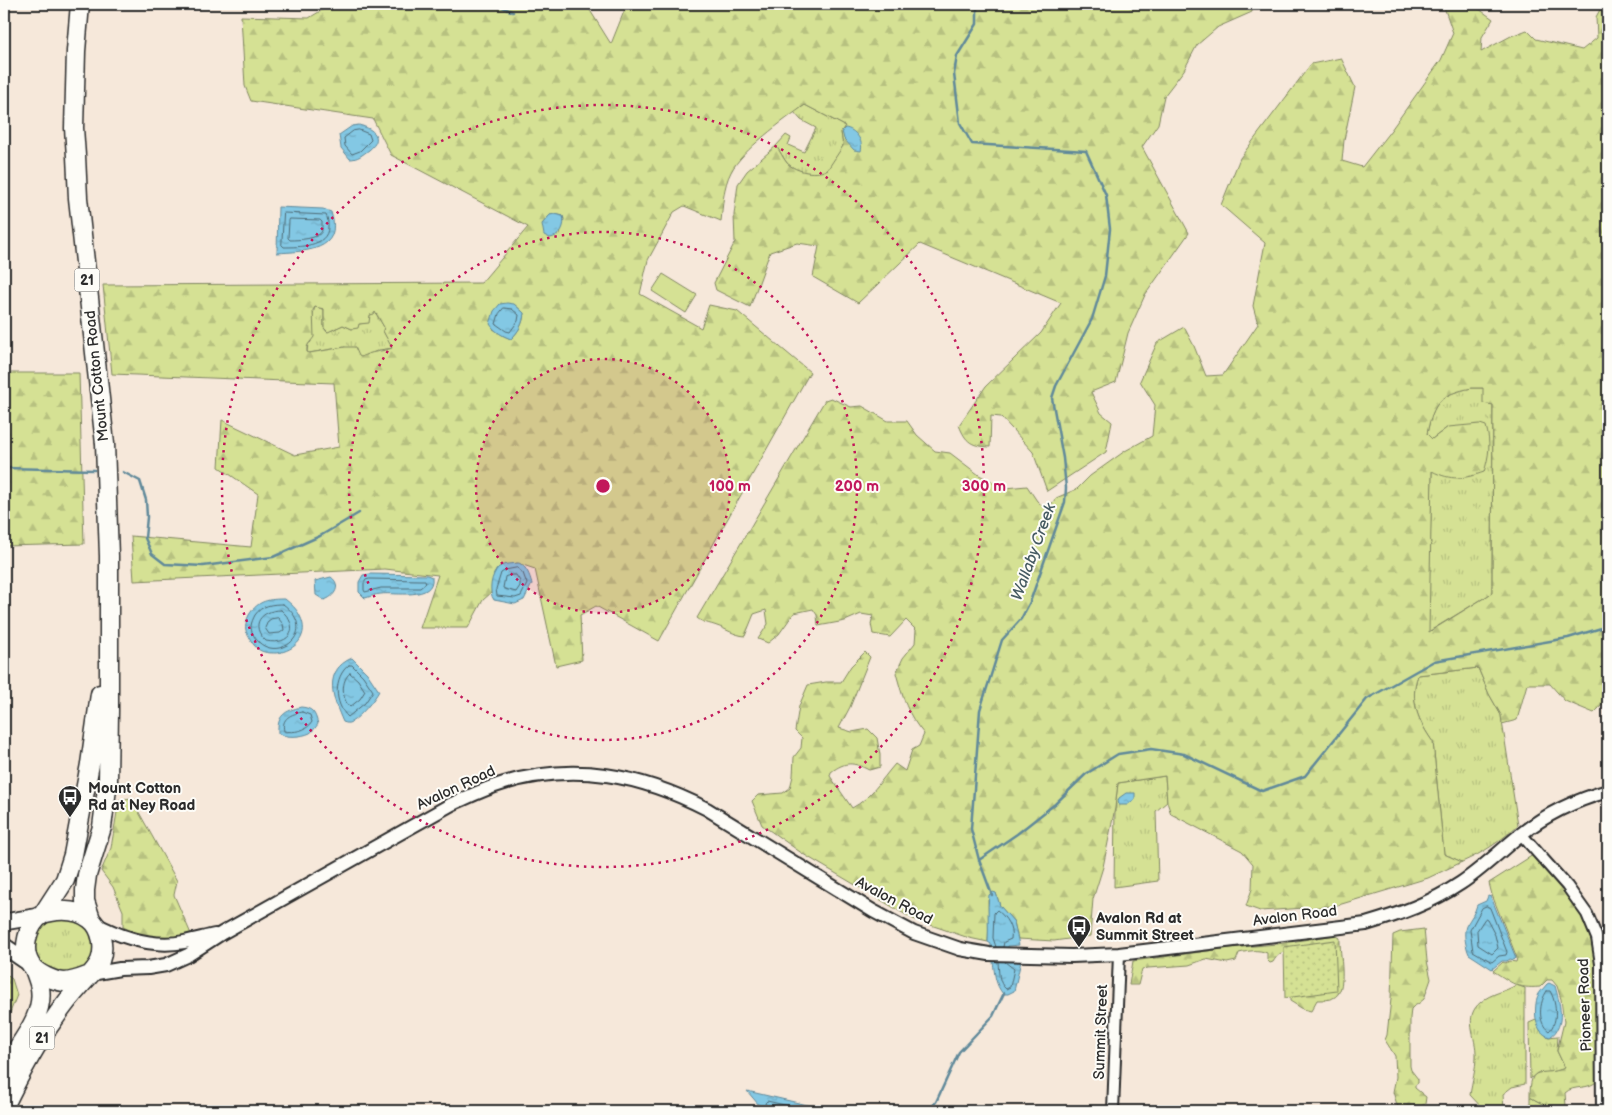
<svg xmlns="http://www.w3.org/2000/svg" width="1612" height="1115" font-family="'Balsamiq Sans',sans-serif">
<defs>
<pattern id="grass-tufts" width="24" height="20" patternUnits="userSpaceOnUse" patternTransform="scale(1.25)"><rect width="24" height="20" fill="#d5e194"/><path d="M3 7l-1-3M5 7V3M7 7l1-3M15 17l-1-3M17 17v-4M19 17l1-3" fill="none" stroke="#b7c180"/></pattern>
<pattern id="forest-firs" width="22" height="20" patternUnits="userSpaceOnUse" patternTransform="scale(1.25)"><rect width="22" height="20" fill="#d5e194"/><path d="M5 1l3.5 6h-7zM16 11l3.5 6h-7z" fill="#b7c180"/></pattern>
<pattern id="garden-dots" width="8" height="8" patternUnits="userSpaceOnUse" patternTransform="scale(1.25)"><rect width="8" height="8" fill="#d5e194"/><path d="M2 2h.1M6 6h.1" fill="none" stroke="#b7c180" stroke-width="1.8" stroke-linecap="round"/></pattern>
<pattern id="water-ripples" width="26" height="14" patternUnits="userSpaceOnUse" patternTransform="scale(1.25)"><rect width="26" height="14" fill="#83c8e4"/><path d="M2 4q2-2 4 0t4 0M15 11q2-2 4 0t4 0" fill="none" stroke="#71acc4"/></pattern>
</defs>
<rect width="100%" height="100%" fill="#f6e8da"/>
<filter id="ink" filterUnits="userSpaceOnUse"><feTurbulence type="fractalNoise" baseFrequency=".02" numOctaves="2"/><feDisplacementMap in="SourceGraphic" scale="10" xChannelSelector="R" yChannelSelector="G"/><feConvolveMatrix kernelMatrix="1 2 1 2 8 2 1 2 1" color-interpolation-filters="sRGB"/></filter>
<g filter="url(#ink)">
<path fill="url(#grass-tufts)" stroke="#808660" d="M805,105L845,126L841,132L843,146C839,153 835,164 828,169C818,177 796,172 787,163C783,158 780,151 776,146L786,135L791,138L788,145L804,152L816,128L801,120L794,112Z
M315,307L324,309V328L327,332L343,325L352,329L358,324L366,323L370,315L375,311L384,327L383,331L393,348L379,350L361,358L345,347L309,353L307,352L308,344L311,342C312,332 312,314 315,307Z
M1472,388H1483L1493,405L1492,593L1428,632L1432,470L1448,427L1432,439L1427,434C1433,402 1440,394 1472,388Z
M1478,668L1489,694L1501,715L1518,825C1501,841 1483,853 1462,862L1444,854L1433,742C1418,721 1409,700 1418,675Z
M1165,776L1167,802L1156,811L1158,881L1114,887L1115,808L1118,783Z
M77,917L92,931L96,949L89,966L73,977L46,972C43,967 37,961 35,955C31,944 37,924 49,920C57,917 68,918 77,917Z
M1516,985L1525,988V1084L1512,1087L1503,1094L1504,1111H1485L1470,1095C1472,1082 1476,1069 1476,1056C1477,1037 1462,1017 1481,1002C1491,993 1505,992 1516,985Z
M1536,1020L1541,1031L1548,1037L1558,1036L1557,1051L1565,1068L1555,1072L1537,1073L1530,1079L1529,1023Z
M1530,1097L1548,1107L1551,1111H1530Z"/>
<path fill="url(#forest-firs)" stroke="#808660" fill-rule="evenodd" d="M332,4H586L611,44L627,4H1252V12L1218,27L1197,45L1184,70L1164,96L1158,124L1142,147L1189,233L1145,295L1128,333L1116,382L1091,392L1101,413L1112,422L1106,452L1047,491L1033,452L1001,417L991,416L990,447C972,446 966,443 959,425L986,386L1041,333L1061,303L920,244L858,303L813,277L819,246L797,243L770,252L750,307L716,290L714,283L735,242L734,215L738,184L747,171L776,146C780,151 783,158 787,163C796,172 817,176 828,169L843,146L841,132L845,126L805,105C784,120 742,150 731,172C723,187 723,205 721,221L684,206L674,212L648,260L640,294L701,328L709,305L737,311L810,372L659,641L596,606L580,615L582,660L556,666L535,569L517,563L497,569L494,574L491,593L483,600L468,628H420L438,575L385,569L134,581L131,536L251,547L258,494L219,467L222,420L295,455L339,447L334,383L112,374L103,285L481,283L528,227L391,155L373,119L251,101L245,86L241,16L309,18ZM555,214L563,216L564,219L560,234L542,224L550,215ZM514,304L524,313C523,324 519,331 511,339L504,336L493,329ZM315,307L324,309V328L328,332L343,325L352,329L358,328L359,324L369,323L370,315L374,314L375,312L384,327L383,331L392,348C382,352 371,351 361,357L359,356L355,347H345L309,353L307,352C306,344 310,343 314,337L313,310Z
M1443,4H1472L1493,19L1482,37L1481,52L1511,36L1527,30L1536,39L1582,50L1597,38L1596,17L1603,4H1608V699L1594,713L1565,701L1550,684H1527L1517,720L1502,724L1501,715L1489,694L1478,668L1418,675C1409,700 1418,721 1433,742L1444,854L1462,862L1428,878L1335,906L1260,911L1246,906L1252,889L1253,864L1242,851L1171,814L1167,802L1165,776L1118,783L1115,808L1103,867L1093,899L1090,936L1054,941L1018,939L1014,922L1000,906L996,893L988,900L989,923L988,942L969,938L913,919L803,854L762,825L752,801L758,795L783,793L790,788L793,776L794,757L801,748L802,738L795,731L799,706L808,685L826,682H841L851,666L865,652L870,657L850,707L839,728L852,732L868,729L877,738L880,755V767L869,770C853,762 846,761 831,772L830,776L852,808C871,798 881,780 895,764L905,771L912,750L919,746L924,734C907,714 903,698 896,673L903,658L915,643L916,630L906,620L890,637L873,634L871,624L873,616L861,614L845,621L818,626L817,615L813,609L794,613L779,634L768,643L758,639L768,624L766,610L754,614L745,636C734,635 726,629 717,626C709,623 703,623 697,618L825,400L831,398L851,407L862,406L888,421H907L917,435L935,451L950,453L979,475L1006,488L1027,486L1037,501L1047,510L1056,498L1077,489L1090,476L1125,451L1152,436L1155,405L1140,381L1157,343L1184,327L1194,346L1206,376L1223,375L1258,324L1253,306L1265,243L1221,205L1240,158L1311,64L1341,58L1355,87L1344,140L1342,161L1362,167L1391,130L1441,60L1453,33ZM1472,388H1483V403L1493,405L1492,593L1429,632L1432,471C1451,481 1464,479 1484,472C1489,456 1491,443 1486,426L1480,424L1448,427L1432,439L1427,434C1433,402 1441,394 1472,388Z
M4,373H79L84,544L4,546Z
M131,798L177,881L174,895L191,934C161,939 151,940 123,927V911L113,887L101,871L111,848L119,800Z
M1533,855L1563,886L1584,916L1593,933L1596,964L1598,1080C1589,1091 1574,1084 1565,1093L1566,1106L1568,1111H1551L1548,1107L1530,1097C1530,1062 1540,1078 1565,1068L1557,1051L1564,1022L1561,999L1557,986L1552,980H1547L1540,987C1516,989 1513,983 1493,971L1503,962L1505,963L1510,961L1516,962L1517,958L1492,895L1489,883Z
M1424,929L1427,961L1431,979L1424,999L1418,1004L1414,1006L1411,1009L1410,1018V1066L1411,1070L1418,1079V1083L1415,1085V1088L1426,1097L1425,1104L1421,1106L1420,1111H1399L1393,1092L1396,1077L1395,1056L1385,1040L1387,1035L1391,999L1393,935L1400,932Z
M1335,935L1340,938C1339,952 1349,992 1333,998C1329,1000 1322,1000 1317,1000L1311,1011L1303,1009L1290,1001V952C1281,951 1278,954 1273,962L1270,963L1267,960V953C1258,949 1249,951 1239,953L1236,961L1227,963L1206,959L1189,965L1148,968L1142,969L1138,985H1129L1133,961L1230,948L1277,944Z
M4,973L12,979L17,995L4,1028Z"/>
<path fill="url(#garden-dots)" stroke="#808660" d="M1335,940L1337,991L1285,998L1284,947Z"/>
<path fill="#d5e194" stroke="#808660" d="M663,274L697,295L686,313L652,291Z"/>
<path fill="url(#water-ripples)" stroke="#60899a" d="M359,125C374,129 384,138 369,150C362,155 358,159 350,159L341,148L339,135L352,126Z
M845,128C855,129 864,141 861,151L854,150L844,139L842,131Z
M278,207L323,209L331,212C344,252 305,251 277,253Z
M555,214L563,216C566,226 560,237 550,238L544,235L542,224L550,215Z
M507,303L514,304L524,313C523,324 519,331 511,339C503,336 495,332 490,324L494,311L500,304Z
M519,563C527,567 530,576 532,584L524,600L515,604L494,600C488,592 491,574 499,567C505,563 512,564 519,563Z
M370,574L427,575L432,577C435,601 394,592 381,594C375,594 370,597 365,598L359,592V582L363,575Z
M331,577C342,585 335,597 324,600L316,595L315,581Z
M285,599C291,604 297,609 300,616C310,635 296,651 276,653C270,653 263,653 258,649C254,646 251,641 249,637C244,630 245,623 249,615C258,600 269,599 285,599Z
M352,658L367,673L379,691C375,699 359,718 351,722C348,724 346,723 343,722C333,699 322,671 352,658Z
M301,707C313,708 315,713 318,724C316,727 313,731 310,733C302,737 285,738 278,733C277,715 285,711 301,707Z
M1126,793H1135V799L1127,805H1119L1118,801L1119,798Z
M993,892L996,893L1000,906L1014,922L1019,945L1008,946V956L1010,961H1021L1014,991L1008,994H1003C995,984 995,975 993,962L990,959L991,944L988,942C989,926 987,910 989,895Z
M1488,896L1491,897L1516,958L1514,960L1510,959L1507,961H1502L1492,969L1469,954C1466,947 1463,934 1466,926C1470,919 1475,913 1477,905L1486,901Z
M1549,983L1555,986C1559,1001 1567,1026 1550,1037C1534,1033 1534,1011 1537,998C1539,992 1544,988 1547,984Z
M747,1091L833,1111H764Z"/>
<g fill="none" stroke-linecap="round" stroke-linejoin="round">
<path stroke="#4e6a75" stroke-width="1" d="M359,130L369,134L371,140L360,151L352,154L345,146L344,138L353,131Z
M284,213L326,215C328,219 328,222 328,227C328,247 298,247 284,247L282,245Z
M290,219L320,220L322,222C322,224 322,229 322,231C319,239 298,240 290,240L288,238L289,221Z
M504,308L512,309L519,315L518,321L510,332L506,331L496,324L499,314Z
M517,568L523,573L527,584L521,596L515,598L497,596L496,589L501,573L506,570Z
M511,575H516L520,581V586L516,592L505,589L503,588L505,577Z
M370,579L419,580H425L426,583L420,588H381L365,592L364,590V583L366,580Z
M283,604C323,634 272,667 254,636C249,628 251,623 255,615C262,605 272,604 283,604Z
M281,610C301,627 291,646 266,641C249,625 261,610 281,610Z
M278,618L283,624L284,630L280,633L269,634L265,628L268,621L271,619Z
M349,665H352L363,676L373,691L365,703L348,717C334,704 333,677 349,665Z
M350,673L358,680L365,691L360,699L350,707C341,699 341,680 350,673Z
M302,712L310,715L312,722C307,731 293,733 284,731C281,718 291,714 302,712Z
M1487,906L1490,908L1507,952L1506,955L1499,956L1492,962L1473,951L1470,930L1482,908Z
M1485,919L1487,920L1495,935L1498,948L1492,954L1478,945L1477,931Z
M996,947L993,938L994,913L997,910C1006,917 1013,928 1011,939L1004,942L1003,947
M998,962C999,971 998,983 1006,989L1010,987L1014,969L1005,962
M1547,991H1550C1556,1001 1559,1022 1549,1031C1537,1023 1539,1002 1547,991Z
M768,1111L765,1103L767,1101L811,1111"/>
<path stroke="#60899a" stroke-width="2.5" d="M496,4L513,12
M977,4V24L957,56L954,74L960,123L972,144L1086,151L1106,195L1110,229L1105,276L1092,319L1056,386L1052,398L1063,458L1066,488L1065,502L1030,602L1021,619L1002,640L980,710L971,829L979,860L992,895
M4,468L94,470
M123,472L140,481L146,500L147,517L145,538L152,554L165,564L203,566L273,557L320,536L359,513
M979,860L1017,834L1055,804L1086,774L1118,754L1151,749L1184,754L1262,791L1305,776L1367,699L1434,661L1568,638L1608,626
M928,1111L936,1102L959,1052L993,1016L1004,993"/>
<g stroke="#2b2b2b" stroke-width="14">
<path id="minor" d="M1521,834L1567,886L1587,914L1597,938L1601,964L1602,1111
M1113,1111L1119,954"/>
</g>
<g stroke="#2b2b2b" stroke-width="16">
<path id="tertiary" d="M94,923C122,938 152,948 184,942C195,940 205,937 215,935
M91,974L120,969L148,968L166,965L188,955L222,933L452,804C468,797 484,789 501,784C574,761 641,775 707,809L873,911L914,933L960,949L989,954L1072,956L1119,954L1366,924C1400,914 1431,903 1461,883C1482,869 1500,851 1520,835C1546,814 1576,800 1608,791"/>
</g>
<g stroke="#2b2b2b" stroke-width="19">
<path id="secondary" d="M4,922L40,916
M4,946L30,964"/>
</g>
<g stroke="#2b2b2b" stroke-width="21">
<path id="trunk" d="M80,4L76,51L74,128L76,156L78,198L105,444L109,556V711L108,781L102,827L87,875L85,890V901L91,919
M43,914L65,880L73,855L90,764L100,694
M4,1070C17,1045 45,1018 40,988C39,982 36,975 34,969
M4,1107C19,1076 35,1045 55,1018C63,1006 72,995 81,985C88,977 96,970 100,961C105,948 102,928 90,919C81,912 68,910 57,911C52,912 47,912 43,914C27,924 21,950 31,965C37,974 54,981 64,982C73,982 82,978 90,975"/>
</g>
<use href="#minor" stroke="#fdfcf7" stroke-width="10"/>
<use href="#tertiary" stroke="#fdfcf7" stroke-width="12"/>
<use href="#secondary" stroke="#fdfcf7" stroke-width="15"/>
<use href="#trunk" stroke="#fdfcf7" stroke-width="18"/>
</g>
</g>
<circle cx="603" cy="486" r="127" fill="#c2185b" fill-opacity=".12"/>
<g fill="none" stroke="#c2185b" stroke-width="2.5" stroke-dasharray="2.5 5">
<circle cx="603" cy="486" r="127"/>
<circle cx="603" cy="486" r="254"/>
<circle cx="603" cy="486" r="381"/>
</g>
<defs>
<g id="bus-pin" transform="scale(1.25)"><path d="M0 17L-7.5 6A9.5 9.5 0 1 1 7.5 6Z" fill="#2b2b2b" stroke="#fdfcf7"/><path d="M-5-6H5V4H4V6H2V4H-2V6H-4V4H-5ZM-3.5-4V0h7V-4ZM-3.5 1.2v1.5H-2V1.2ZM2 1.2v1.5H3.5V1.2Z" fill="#fff"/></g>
</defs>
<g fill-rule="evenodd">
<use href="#bus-pin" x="70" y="797"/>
<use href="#bus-pin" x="1079" y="927"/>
</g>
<g text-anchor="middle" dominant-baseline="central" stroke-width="4" stroke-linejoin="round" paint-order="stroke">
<g fill="#fdfcf7" stroke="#6a6a68" stroke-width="1">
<rect x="74.5" y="268.5" width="25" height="23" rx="4"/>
<rect x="29.5" y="1026.5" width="25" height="23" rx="4"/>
</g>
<g font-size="14" font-weight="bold" fill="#2b2b2b">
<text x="87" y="280">21</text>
<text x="42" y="1038">21</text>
</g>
<g font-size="15" fill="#2b2b2b" stroke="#fdfcf7">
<text transform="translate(97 376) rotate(-96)">Mount Cotton Road</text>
<text transform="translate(456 788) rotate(-25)">Avalon Road</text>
<text transform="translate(894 901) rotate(28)">Avalon Road</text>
<text transform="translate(1295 916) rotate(-7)">Avalon Road</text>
<text transform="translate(1585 1005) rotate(-92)">Pioneer Road</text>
<text transform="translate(1101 1032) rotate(-88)">Summit Street</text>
</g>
<g font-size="15" font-weight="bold" fill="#2b2b2b" stroke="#fdfcf7" text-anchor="start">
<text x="88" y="788">Mount Cotton<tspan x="88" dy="17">Rd at Ney Road</tspan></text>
<text x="1096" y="918">Avalon Rd at<tspan x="1096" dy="17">Summit Street</tspan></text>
</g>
<g font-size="16" font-style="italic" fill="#455a62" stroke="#fdfcf7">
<text transform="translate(1034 552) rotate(-70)">Wallaby Creek</text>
</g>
</g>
<circle cx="603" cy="486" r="8" fill="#c2185b" stroke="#fdfcf7" stroke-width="2.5"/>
<g font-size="15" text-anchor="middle" font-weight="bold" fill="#c2185b" stroke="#fdfcf7" stroke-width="4" stroke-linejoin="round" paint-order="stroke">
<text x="730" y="491">100 m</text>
<text x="857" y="491">200 m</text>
<text x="984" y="491">300 m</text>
</g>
<rect width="1612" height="1115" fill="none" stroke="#fdfcf7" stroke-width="20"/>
<rect x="10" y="10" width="1592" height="1095" fill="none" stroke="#2b2b2b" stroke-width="2" filter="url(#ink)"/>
</svg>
